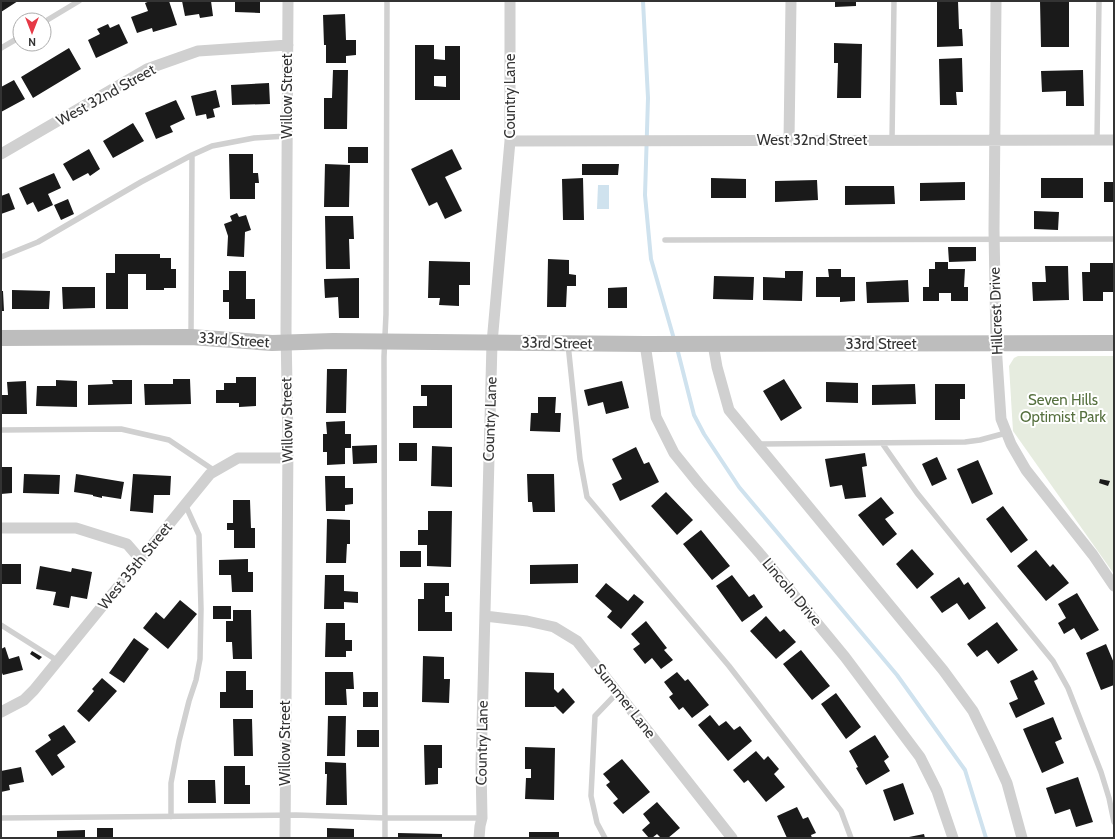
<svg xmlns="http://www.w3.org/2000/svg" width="1115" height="839" font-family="Cabin,sans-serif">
<rect width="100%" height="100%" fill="#fff"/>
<path fill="#e6ecdf" d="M1018,356H1114V574L1013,431L1009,366L1014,358Z"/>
<path fill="#cfe2ee" d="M598,185H609V209H597Z"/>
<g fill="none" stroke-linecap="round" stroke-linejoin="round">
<path stroke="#cfe2ee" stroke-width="4" d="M643,1L648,98L645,195L651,259L674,339
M677,348L694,415L704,434L739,487L897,675L965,770L986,838"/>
</g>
<path fill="#1a1a1a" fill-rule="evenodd" d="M1,1H18L1,12Z
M150,1H169L177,25L153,32L152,28L137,33L131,17L148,11L145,3Z
M182,1H211L213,16L200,18L199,14L185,16Z
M235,1H260V13L235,12Z
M835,1H856V6L835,7Z
M937,1H958L959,29H962L963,46L937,47Z
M1040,1H1069V47H1041Z
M345,14L346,40H356V55L346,56V63H326V45H324L323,15Z
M108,24L110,28L119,24L128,43L96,58L88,40L100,34L97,29Z
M834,43L862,44L861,98H837L838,63H834Z
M415,45H434V59L445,60V46H460V100H415ZM434,76H446V87L434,86Z
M69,48L81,69L33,98L21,77Z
M962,58L963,92H956L957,105H940L939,59Z
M333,70H348L347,129H324V98H332Z
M1083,70L1084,106H1066V91L1042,92L1041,71Z
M14,80L25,99L1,112V87Z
M269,83L270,104L232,105L231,85Z
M216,90L220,107L213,109L215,117L207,119L206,114L196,116L191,96Z
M176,100L185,119L170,126L173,132L156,139L145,113Z
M133,123L144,141L113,158L103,141Z
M348,147H368V163H348Z
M89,149L100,169L90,176L88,173L73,181L63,164Z
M452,149L462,169L445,177L462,211L445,219L437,202L429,206L411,169Z
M229,154H253V173H258L259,183H255V199H230Z
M325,164L350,165L349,207H324Z
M582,164H619L618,175H582Z
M54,173L61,188L48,194L53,205L38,212L33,202L27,205L19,188Z
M583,178L584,220H563L562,179Z
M711,178L746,179V198H711Z
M1041,178H1083V198H1041Z
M817,180L818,200L775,202V181Z
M965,182V200L920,201V183Z
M1104,182H1114V202H1104Z
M845,186H894L895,204L845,205Z
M9,193L15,209L1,214V196Z
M68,199L74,214L61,220L54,205Z
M1034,211L1059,212L1058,230L1034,229Z
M237,213L239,217L246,215L251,230L245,232L244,257L227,256L228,236L224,224L232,221L230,216Z
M325,216H353L354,239H349L350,269H326Z
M948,247H976V261L949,262Z
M115,254H160V258H171V269H176V288H164V290H146V274H128V309H106V273H115Z
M548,259L569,260V274L576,275V286H567L566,307H547Z
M429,261L470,262V285H459V306L439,305L440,298H428Z
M935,262H948V269H965L964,287H968V301H951V293H939V301H923V287H929V269H935Z
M1090,263H1114V292H1103V301H1083L1082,272H1090Z
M1045,266H1068L1069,300L1033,301L1032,282H1046Z
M828,269H841V277H855V301L840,302V297H816V277H829Z
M229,271H246V299H255V319H229V302H223V290H229Z
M785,271H803L802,301L763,300V277L785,278Z
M714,276L754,277L753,300L713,299Z
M359,278V318H339L338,297L325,298L324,279Z
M908,280L909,302L867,303L866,282Z
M62,287H95V308L63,309Z
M627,287V308H608V288Z
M12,290L50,291L49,309H12Z
M1,291H3L4,311H1Z
M327,369H347L346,413H326Z
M236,377H256V406L239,407V403H216V390H224V383H236Z
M173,379H190L191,404L145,405L144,384H173Z
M784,379L802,408L781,421L763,391Z
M56,380L77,381V407L36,406L37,386H56Z
M112,380H132V404L88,405V385L113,384Z
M26,381L27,414H1V395H8L7,382Z
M622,381L629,408L606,414L603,402L588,406L584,390Z
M826,382L858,383V403L826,402Z
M915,384L916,404L872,405V385Z
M935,384H965V399H960V420H935Z
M421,385H452V428H413V406H427V396H421Z
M538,397H556L555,413H561L560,432L530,431L531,413H538Z
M345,421V434H351V448H345V464L327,465V452H323V434H327L326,422Z
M399,443H417V461H399Z
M377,445V463L353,464L352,446Z
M432,446L452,447V487L431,486Z
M636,447L644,464L649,462L659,482L620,501L612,484L622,479L612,459Z
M865,453L867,466L862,467L866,497L845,499L842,485L830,487L825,459Z
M937,457L947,479L932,486L922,464Z
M978,460L993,494L972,504L957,469Z
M1,467H12V493L1,494Z
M24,474L60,475L59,494L23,493Z
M76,474L124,482L121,499L102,496V498L93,496V495L74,492Z
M133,474L171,476L170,495H154L153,513L130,511Z
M527,474H554L555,512H533L532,502H528Z
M325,476H345V488H353V504L345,505V511H326Z
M1100,479L1110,481L1108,486L1099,483Z
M666,492L693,520L677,535L651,506Z
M881,497L894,513L885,519L897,534L883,546L858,515Z
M233,500H250L251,528H255V548H234V530H227V523H233Z
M1003,506L1028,540L1011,553L986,519Z
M428,511H452L451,567L427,566V545H418V530H428Z
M327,519L350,520V544H347L346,563H326Z
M701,530L730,566L712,580L683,544Z
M912,549L934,574L917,589L896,564Z
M1036,550L1050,567L1053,564L1069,583L1046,601L1017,566Z
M400,551H421V567H400Z
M248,559V572H253V592H232L231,575H219V560Z
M1,564H21V584H2Z
M578,564V583L530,584V565Z
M40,566L71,572L72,568L92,572L87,599L71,596L69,608L53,605L56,592L36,589Z
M325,575H344V591L358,592V603L344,602V609H324Z
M732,575L749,597L754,594L763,607L742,622L716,586Z
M959,577L964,585L968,582L986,608L969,620L957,603L942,613L930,597Z
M424,583H449V596H445V612H452V631H418V599H424Z
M606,583L628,601L634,594L644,602L621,629L607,617L612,611L595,596Z
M1077,593L1099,630L1081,640L1074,628L1064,634L1058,623L1066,618L1058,604Z
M180,600L197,614L168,649L143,628L156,612L164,619Z
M213,606H231V619H213Z
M233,610H251L252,659H233L232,642H226V621H233Z
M766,616L780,632L784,629L796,642L776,659L750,631Z
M646,621L667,648L664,650L673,660L661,669L652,658L645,664L633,649L640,644L631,634Z
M997,622L1018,650L998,664L987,650L977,657L967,644Z
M326,623H345V640H352V651H346V657H325Z
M134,638L149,649L124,683L109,673Z
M1106,644L1114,663V685L1101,690L1086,653Z
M5,647L9,659L19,656L23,670L3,675L1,671V649Z
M801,650L830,686L812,700L783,664Z
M32,651L42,657L39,660L30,654Z
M423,656L444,657V679H450L449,703L422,702Z
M1033,670L1038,679L1034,681L1045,704L1016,718L1009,703L1018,699L1010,681Z
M226,671H246V690H253V708H220V692H226Z
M325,672H353L354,689H346L347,705H325Z
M525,672L554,673V689L558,693L563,688L575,702L563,714L555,706L554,707H525Z
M677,672L685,681L688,679L709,705L692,718L683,707L679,710L669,697L673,694L664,682Z
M102,678L117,691L89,722L77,711L94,691L92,689Z
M363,692H378V707H363Z
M836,693L861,727L846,739L821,704Z
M710,715L719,726L726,721L734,730L740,726L752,741L728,761L698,725Z
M328,716H346L345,756H327Z
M1053,717L1062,739L1055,742L1064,763L1042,773L1023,729Z
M233,719H252L253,756H234Z
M64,725L76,742L57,755L65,767L52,776L35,751L51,740L48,735Z
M357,730H379V747H357Z
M875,735L889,757L884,761L890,771L866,785L856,768L858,767L849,751Z
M424,745H442V768H438V784L425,785Z
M525,747L555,748L554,800L525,799L526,778H531V769H525Z
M756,751L764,760L768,756L779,769L774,774L785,787L766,802L748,780L744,783L733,770Z
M622,759L650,792L623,814L613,803L618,799L606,785L610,782L603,774Z
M325,762L346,763L347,805H326L327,774H325Z
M224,766H245V785H250V804H224Z
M21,767L24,782L9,785L10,790L1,792V771Z
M1078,777L1093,822L1076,827L1070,809L1055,814L1046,788Z
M188,780H215L216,803H188Z
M903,783L914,814L894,821L883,790Z
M657,802L680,828L668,838H661L657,834L652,838H649L642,830L650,823L643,814Z
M797,807L803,819L808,817L816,833L811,835L812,838H787L777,816Z
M97,828H113V838H97Z
M327,828L354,829V838H327Z
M85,830V838H57V831Z
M529,832H559V838H529Z
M398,833L442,834V838H398Z
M924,834L925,838H909V837Z"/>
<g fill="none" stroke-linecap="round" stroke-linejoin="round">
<path stroke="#d0d0d0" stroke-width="5.5" d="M44,22L79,1
M1,48L20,37
M892,140L894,1
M1097,140L1099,1
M665,240L1114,239
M1,257L38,242L141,182L192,155L212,146L254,138L287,136
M191,337L192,155
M568,344L580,459L587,497L729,666L841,811L851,838
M1,430L121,429L169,440L215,471
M882,443L917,493L1053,661L1068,688L1101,772L1109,798L1114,822
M758,444L965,442L980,440L1006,433
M1,625L58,661
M171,817V783L179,741L189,701L196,680L200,659L201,609L199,535L185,504
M1,818L296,815L386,818H482
M385,838L384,357L386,314L387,1
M605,838L597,823L591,796L595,716L618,692"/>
<path stroke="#d0d0d0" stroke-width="11" d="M996,1L994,230L996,344L1001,419L1011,444L1026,470L1093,555L1114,586
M789,140L791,1
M510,141L1114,140
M1,154L147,69L198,51L288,45
M645,344L656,417L674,453L699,484L761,555L845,657L920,757L937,791L953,838
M713,344L717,367L729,410L943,670L973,711L992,750L1007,783L1022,838
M1,528H76L127,544L140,559
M485,616L527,621L554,627L577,641L732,838
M1,712L24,700L34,690L210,474L238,458H287
M285,838L288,442L286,331L288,1
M479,838L480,826L482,818L481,765L492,343L510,141V1"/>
<path stroke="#bdbdbd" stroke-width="16" d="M1,338L191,337L272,343L333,341L645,344L1114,343"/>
</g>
<g text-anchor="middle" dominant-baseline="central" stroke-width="4" stroke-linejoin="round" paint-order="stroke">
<g font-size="15" fill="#333" stroke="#fff">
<text transform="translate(106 95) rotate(-29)">West 32nd Street</text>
<text transform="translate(287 96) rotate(-90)">Willow Street</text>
<text transform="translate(510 96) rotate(-90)">Country Lane</text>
<text x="812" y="140">West 32nd Street</text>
<text transform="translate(996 311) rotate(-92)">Hillcrest Drive</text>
<text transform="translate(234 340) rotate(4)">33rd Street</text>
<text transform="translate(557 343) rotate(1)">33rd Street</text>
<text x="881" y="344">33rd Street</text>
<text transform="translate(490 419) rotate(-88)">Country Lane</text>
<text transform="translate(287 420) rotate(-91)">Willow Street</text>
<text transform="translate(135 566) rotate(-51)">West 35th Street</text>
<text transform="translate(792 592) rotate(50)">Lincoln Drive</text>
<text transform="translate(625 701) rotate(52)">Summer Lane</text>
<text transform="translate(285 743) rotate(-90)">Willow Street</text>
<text transform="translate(482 743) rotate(-89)">Country Lane</text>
</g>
<g font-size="15" fill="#56703f" stroke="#fff">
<text x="1063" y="400">Seven Hills<tspan x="1063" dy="17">Optimist Park</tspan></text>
</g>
</g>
<rect width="1115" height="839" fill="none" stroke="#333333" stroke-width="4"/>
<g transform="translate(32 32) rotate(180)"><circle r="19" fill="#ffffff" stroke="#adadad"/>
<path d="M0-3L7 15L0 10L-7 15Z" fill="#e63946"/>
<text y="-6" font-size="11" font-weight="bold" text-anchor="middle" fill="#333333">N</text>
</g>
</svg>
